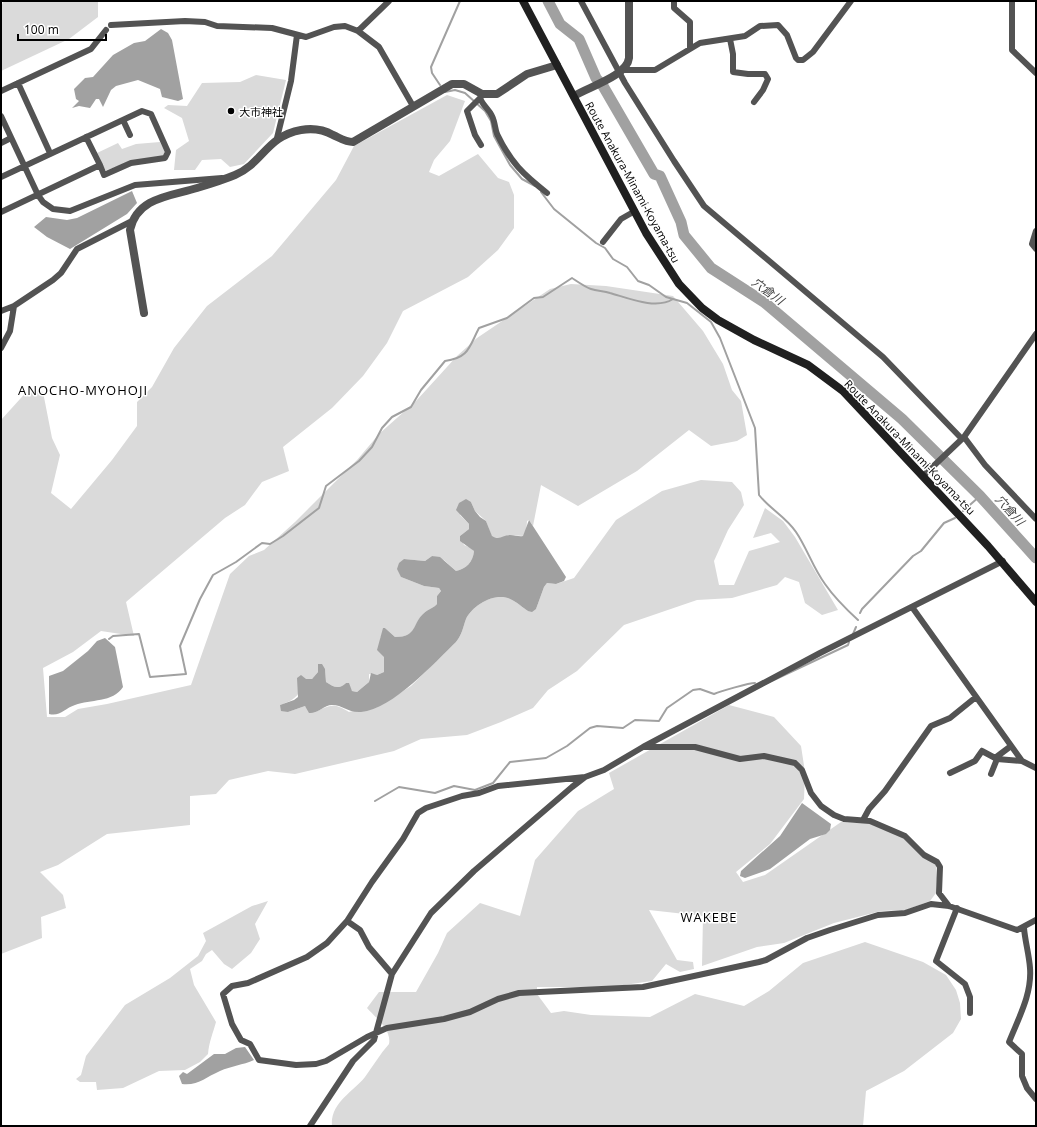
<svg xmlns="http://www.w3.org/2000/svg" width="1037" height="1127" font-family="'Open Sans','Noto Sans JP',sans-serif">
<rect width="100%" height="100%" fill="#fff"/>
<path fill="#dadada" d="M4,1H98V17L69,39L1,71V6Z
M256,75L286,80L273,133L244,164L230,167L221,159L202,160L195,170H174L176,150L189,141L182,118L164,108L168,105L187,106L202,83L240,82Z
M447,95L465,101L450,141L434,160L429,172L439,176L478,154L498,178L509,182L514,195V228L498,250L468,277L403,311L387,343L363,376L332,408L283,447L289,471L262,482L245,505L225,518L126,602L134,636L101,631L73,652L43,668L47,717H65L78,709L107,704L191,685L230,574L249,556L264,550L295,522L357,460L379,434L416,401L457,356L477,338L550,289L571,284L606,286L673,296L703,331L723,364L732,390L741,401L747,435L737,441L711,446L689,430L637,471L578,506L541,485L533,526L529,520L527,521L526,533L524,536L508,535L502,539L492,537L486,521L475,511L471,502L460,515L469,524V529L460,536L464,545L471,548L474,551C473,562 466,569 456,571L444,560L432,556L425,561L404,559L401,577L424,586L439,588L441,591L437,596V604C434,608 428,609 424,613C412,624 419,637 395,637L385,628L380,639L384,657V672L377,675L369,674V682L357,692L352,691L346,683C338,690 334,687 326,682L325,669L318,672L312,679H306C298,695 298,699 280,705L288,712L305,706L313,713C330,705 333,702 349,712L384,703L411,686L456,642C462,635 463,627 466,619C473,605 495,592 510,599C517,602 523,608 528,611L536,609L544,587L547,583L556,584L574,578L616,520L662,491L701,480L732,482L741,492L744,505L728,530L714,561L719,585H734L749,551L780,542L771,533L753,538L765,508L783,521L795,537L838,610L822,615L805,603L799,582L785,577L777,585L732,598L697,600L624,625L577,671L548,690L533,708L501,722L467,735L421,739L394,751L295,774L268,771L229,780L216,794L190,796V825L107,834L58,865L40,872L63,895L66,908L41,917L42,938L1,954V420L30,388L43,392L52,438L60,455L51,493L71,509L112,460L137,426V402L152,387L174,348L207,306L272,256L336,180L354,146Z
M160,142L165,152L163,156L130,162L107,170H105L97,153L118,143L122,149L136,144Z
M729,705L774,717L801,746L805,772L804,799L770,844L736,872L743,882L765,875L841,822L868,823L904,838L936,864L937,878L936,893L930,901L906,910L881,911L834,923L784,943L757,947L702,966L703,916L649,910L677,960L693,962L694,969L680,972L666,964L652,981L610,987H537V994L551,1013L564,1011L591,1015L650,1017L695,994L744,1006L769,991L803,963L865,942L923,962L946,975L956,990L960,1003L961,1019L953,1033L904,1071L866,1091L863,1126H332C330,1103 353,1092 365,1077C373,1066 380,1054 389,1044C392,1030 376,1018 367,1008L379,992H416L438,953L447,933L480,903L520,916L535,860L578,811L614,789L609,773Z
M268,901L255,924L260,939L251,953L232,969L224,964L212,950L206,954L202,961L190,969L194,985L216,1022C213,1033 209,1042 208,1054L200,1062L185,1070L159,1071L123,1088L97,1090L96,1082H80L76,1079L81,1075L86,1056L125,1005L170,978L198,956L206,941L203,933L252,906Z"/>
<path fill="#a1a1a1" d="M161,29L168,33L172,40L183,99L178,101L162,97L160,89L138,80L116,86L111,90L103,107L99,99H96L90,108L79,106L72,108L79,101L76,99L74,89L85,78L93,77L113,55L134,43L145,41Z
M132,191L137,203L127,214L70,249L47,237L34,227L46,217L67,220L77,218Z
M466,499L471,502L475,511L480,517L486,521L492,536C500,541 502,535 510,535C515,535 519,537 523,536L529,520L566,577L564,581L556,584L547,583L544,587L536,609L532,612L528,611C523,608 517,602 510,599C495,592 473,605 466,619C463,627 462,635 456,642C434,663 393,709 361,712C348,713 343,705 332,705C324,705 318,714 309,713L305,706L288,712L281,711L280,705L294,700L298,697L297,678L301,675L306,679H312L318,672V664H322L325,669L326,682C334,687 338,690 346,683H349L352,691L357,692L369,682L371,673L377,675L384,672V657L377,650L383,628H385L395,637C418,637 412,623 424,613C428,609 434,608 437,604V596L441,591L439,588L424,586L401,577L397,569L399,563L404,559L425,561L432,556L440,557L456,571C466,569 473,562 474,551L460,541V536L469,529V524L456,510L459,503Z
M105,638L115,647L123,687C113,703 90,699 75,705C65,708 60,717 49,714V676L63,671L88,651L97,641Z
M802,803L831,824L830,830L826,834L810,839L770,869L745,878L740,876L741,871L780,836Z
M245,1047L254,1060C243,1065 231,1066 220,1071C206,1077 198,1086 182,1084L179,1076L183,1072L187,1074L214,1054H225L236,1048Z"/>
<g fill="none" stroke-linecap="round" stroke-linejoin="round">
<path stroke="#a1a1a1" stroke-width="2" d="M440,85L432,73L431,67L460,1
M445,92L455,90L465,93L485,111L491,121L494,136L510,165L522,179L535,186
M541,192L554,209L596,243L605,248L613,259L627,267L638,281L649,285L666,297L687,303L711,322L720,338L755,428L759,495C770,509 786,517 796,532C807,548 813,568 825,584C834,597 846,609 858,620
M963,511L980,496
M860,613L862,609L913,556L921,551L944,523L955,518
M853,634L856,627
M109,639L113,636L139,634L150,677L186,674L180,646L200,599L213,575L236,562L262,543L270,544L283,536L319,508L326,486L359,461L372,447L382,428L392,417L411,407L421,390L445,361C469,358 469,347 479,328L507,318L534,298L543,297L572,278C578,282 585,287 591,289C597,291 604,291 610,293C628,298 656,310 673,299
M761,686L848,645L849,642
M375,801L399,787L435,793L454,786L475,790L493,783L510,762L546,758L567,746L590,728L597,726L623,728L635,720L659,721L667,708L693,690L700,689L714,694C721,691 749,683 755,683"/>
<path stroke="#a1a1a1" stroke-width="11" d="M548,1L560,24L579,39L596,78L603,86L654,174L660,176L681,222L684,235L711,268L764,302L902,419L980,496L1036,558"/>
<path stroke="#535353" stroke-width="6" d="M581,1L625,83L674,161L704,206L883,357L962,439
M674,1V8L690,22V48
M1012,1V50L1036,73
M111,25L185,21L205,22L217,26L272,28L306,37L334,27L345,26L358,31L379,47L413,106
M358,31L389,1
M730,39L733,54V72L748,74H765L768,79L763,90L754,102
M623,70H655L700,43L745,36L760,26L778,25L787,35L796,58L798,60H803L813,52L851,1
M18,83L50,153
M1,91L91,49L106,30
M480,98C483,106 489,109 492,116C495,122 495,129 497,134C511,163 523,174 547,193
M1,116L38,195L43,202L53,209L70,211L135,185L222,178
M123,120L130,135
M86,137L100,165
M277,138L291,81L297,35
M1,143L11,138
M481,145L475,135L467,111L482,96
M1,177L142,111L151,114L168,152L165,158L131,163L104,175L100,165L1,212
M1036,231L1032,244L1036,249
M603,242L621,219L635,211
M1,311L14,306L53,280L61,273L77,249L132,221
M1,348L10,331L14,306
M964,437L985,465L1036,519
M923,476L964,437L1036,334
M912,607L1022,761L1036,768
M645,747H695L740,759L764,756L795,763L802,770L811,793L821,806L834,815L844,819L870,821L905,836L924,855L937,862L940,867L939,893L949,906
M982,751L997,759L1022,761
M995,758L1011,746
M950,773L975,761L982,751
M991,774L997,759
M585,777L498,786L479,793L462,796L426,808L418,813L403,839L372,882L347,921L327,943L307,957L248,983L232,986L223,994L232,1024L241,1040L250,1044L259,1060L296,1065L316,1064L326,1061L367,1037L387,1028L444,1019L470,1012L498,999L519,993L643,987L759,962L766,960L807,938L830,930L878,915L905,913L931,904L949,906L1017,930L1036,920
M863,820L869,809L885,791L931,726L950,718L976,697
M957,908L936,961L965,984L970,997V1013
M347,921L360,930L369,947L392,974
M1024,928C1025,941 1029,954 1030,968C1032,994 1019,1017 1009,1042L1022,1054V1076L1027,1088L1036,1099
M310,1126L353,1061L374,1040L392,974L431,913L474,871L572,787L585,777L604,770L643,747L820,653L1003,561"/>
<path stroke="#535353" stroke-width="8" d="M574,96C588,87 627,76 629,58V1
M144,313L130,230C137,197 171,196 197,188C210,184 223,180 235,175C263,163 267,136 301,130C312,128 324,130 333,135C340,138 345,142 353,142L452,84H464L482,94H497L527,74L557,65"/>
<path stroke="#202020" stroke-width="8" d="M523,1L646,233L679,284L702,308L718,320L754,340L808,365L843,391L988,546L1036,602"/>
</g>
<circle fill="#000" stroke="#fff" stroke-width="1.5" cx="231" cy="111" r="4"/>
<g text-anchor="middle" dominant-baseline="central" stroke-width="3" stroke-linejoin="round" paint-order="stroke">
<g font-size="11" fill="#000" stroke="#fff" text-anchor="start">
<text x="239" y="111">大市神社</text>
</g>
<g font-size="11" fill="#000" stroke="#fff">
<text transform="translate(633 182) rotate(61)">Route Anakura-Minami-Koyama-tsu</text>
<text transform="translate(910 447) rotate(46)">Route Anakura-Minami-Koyama-tsu</text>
</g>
<g font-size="12" font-style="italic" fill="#424242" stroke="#fff">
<text transform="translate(768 291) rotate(36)">穴倉川</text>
<text transform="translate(1010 510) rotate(48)">穴倉川</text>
</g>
<g font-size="13" letter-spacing="1" fill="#000" stroke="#fff">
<text x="83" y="390">ANOCHO-MYOHOJI</text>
<text x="709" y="917">WAKEBE</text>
</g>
</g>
<rect width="1037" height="1127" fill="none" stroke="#000000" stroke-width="4"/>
<path d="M18 34v6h88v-6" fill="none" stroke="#000000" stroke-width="2"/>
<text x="24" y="34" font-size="12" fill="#000000" stroke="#ffffff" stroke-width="3" paint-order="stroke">100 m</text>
</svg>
